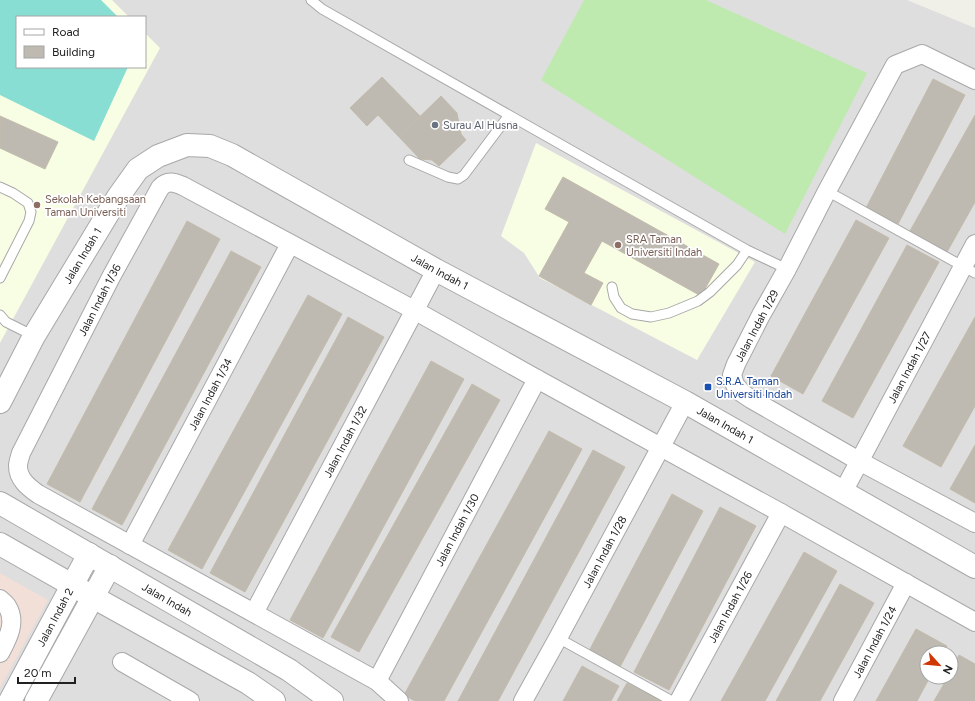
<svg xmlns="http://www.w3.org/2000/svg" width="975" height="701" font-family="Figtree,sans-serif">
<rect width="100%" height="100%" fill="#f1f0e8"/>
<path fill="#dfdede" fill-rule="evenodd" d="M0,0H907L975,28V701H0ZM17,17H145V67H17ZM927,653H951V677H927Z"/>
<path fill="#f1dfd8" d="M0,573L48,600L0,688Z"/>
<path fill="#f8fee4" d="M0,0H112L129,17H17V67H145V33L160,48L0,343Z
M536,143L755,262L697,360L540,278L524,253L501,236Z"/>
<path fill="#beeab0" d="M584,0H706L867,73L785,234L541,80Z"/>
<path fill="#88ded2" d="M0,0H101L118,17H17V67H128L94,141L0,95Z"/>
<path fill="#bebab1" stroke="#c3bbab" d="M382,77L420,116L399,137L378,115L367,126L350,108Z
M933,79L965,95L898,224L866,208Z
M441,96L457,113L461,134L466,140L439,166L432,160L420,159L399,137Z
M975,115V202L947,252L910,231Z
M0,116L58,142L45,169L0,148Z
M563,177L719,264L701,296L602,241L584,273L603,283L591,305L539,276L569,222L545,209Z
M856,220L889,238L803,394L771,376Z
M187,221L220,239L80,502L47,484Z
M907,245L939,262L853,418L822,401Z
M231,251L261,267L122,525L92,509Z
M308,295L342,314L202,569L168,550Z
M348,317L384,337L245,592L210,573Z
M975,317V406L941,467L903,446Z
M431,361L464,379L323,638L290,620Z
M472,384L500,400L359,652L331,637Z
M549,431L582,449L444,701H415L404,695Z
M975,445V503L950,489Z
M593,450L625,467L498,701H458Z
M672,494L703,511L620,667L589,651Z
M720,507L756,526L669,690L634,672Z
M804,552L837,571L765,701H721Z
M840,584L874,603L820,701H776Z
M916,629L947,646L944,653H927V677H930L917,701H876Z
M959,655L975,664V701H934L948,677H951V671Z
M582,666L619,686L611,701H563Z
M627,683L661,701H617Z"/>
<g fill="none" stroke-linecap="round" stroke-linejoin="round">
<g stroke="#a8a8a8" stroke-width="11">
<path id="service" d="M311,0L322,9L747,250L787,269
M409,160L448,177L458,179L464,175L509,115
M0,187L13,193L28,203L31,212L29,221L0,278
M827,191L975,273
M612,287L614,297L621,308L632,314L651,317L669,313L698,301L710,292L737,265L747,250
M0,315L6,322L34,336
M558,638L672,701"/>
</g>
<g stroke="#a8a8a8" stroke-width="20">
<g id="minor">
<path d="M975,80L922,54L895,65L827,191L787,269L761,315L736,364L732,375L735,385L742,393L751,399L859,461L975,523"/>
<path id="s1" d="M843,492L975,244"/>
<path id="s2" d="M130,545L290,244"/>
<path d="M0,599C2,601 6,604 7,606C17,622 8,638 0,653"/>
<path id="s3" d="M254,613L436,270"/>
<path d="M122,662L190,701"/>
<path id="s4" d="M377,681L537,379"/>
<path id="s5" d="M399,701L377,681L38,494C28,487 18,479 18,466C18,462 20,457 21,453L111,277L160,188C167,180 174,182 183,186L414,310L537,379L781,513L975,622"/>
<path id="s6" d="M523,701L558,638L685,402"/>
<path id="s7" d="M679,701L781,513"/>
<path id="s8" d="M843,701L906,583"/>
</g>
</g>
<g stroke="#a8a8a8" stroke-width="24">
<g id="tertiary">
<path id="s9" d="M0,402L34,336L118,197L138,169L158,156L187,145L210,146L232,155L436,270L685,402L975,567"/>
<path id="s10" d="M0,503L289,670L332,701"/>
<path d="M0,544L93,597L248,683L274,701"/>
<path id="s11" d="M10,701L89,554"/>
<path d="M36,701L110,566"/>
</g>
</g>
<use href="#service" stroke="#fff" stroke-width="9"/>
<use href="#minor" stroke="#fff" stroke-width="18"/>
<use href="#tertiary" stroke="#fff" stroke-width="22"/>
</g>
<circle fill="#6b7280" stroke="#fff" stroke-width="1.5" cx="435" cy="125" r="4"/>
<g fill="#8d6e63" stroke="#fff" stroke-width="1.5">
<circle cx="37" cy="205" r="4"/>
<circle cx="618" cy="245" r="4"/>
</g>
<rect fill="#1a4fb4" stroke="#fff" stroke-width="1.5" x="704" y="383" width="8" height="8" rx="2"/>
<g text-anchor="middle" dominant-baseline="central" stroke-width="3.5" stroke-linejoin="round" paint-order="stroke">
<g font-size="11" fill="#5b616d" stroke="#fff" text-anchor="start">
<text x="443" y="125">Surau Al Husna</text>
</g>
<g font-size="11" fill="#785e54" stroke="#fff" text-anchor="start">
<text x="45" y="199">Sekolah Kebangsaan<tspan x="45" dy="13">Taman Universiti</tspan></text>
<text x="626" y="239">SRA Taman<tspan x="626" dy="13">Universiti Indah</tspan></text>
</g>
<g font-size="11" fill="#212121" stroke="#fff">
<text stroke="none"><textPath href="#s9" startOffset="168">Jalan Indah 1</textPath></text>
<text stroke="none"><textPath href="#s9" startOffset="611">Jalan Indah 1</textPath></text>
<text stroke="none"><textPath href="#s5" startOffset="638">Jalan Indah 1/36</textPath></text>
<text transform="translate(757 326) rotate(-62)">Jalan Indah 1/29</text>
<text stroke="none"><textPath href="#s1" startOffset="141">Jalan Indah 1/27</textPath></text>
<text stroke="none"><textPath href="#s2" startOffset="171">Jalan Indah 1/34</textPath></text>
<text stroke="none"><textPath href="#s9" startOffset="935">Jalan Indah 1</textPath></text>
<text stroke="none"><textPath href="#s3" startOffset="194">Jalan Indah 1/32</textPath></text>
<text stroke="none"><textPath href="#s4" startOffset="171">Jalan Indah 1/30</textPath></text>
<text stroke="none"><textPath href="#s6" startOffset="170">Jalan Indah 1/28</textPath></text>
<text stroke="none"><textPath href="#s10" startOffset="193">Jalan Indah</textPath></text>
<text stroke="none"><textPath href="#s7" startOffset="107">Jalan Indah 1/26</textPath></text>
<text stroke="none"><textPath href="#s11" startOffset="95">Jalan Indah 2</textPath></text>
<text stroke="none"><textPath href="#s8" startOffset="67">Jalan Indah 1/24</textPath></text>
</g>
<g font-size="11" fill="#164399" stroke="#fff" text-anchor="start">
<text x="716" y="381">S.R.A. Taman<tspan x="716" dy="13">Universiti Indah</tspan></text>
</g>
</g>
<rect x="16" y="16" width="130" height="52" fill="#ffffff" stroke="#a6a6a6"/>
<rect x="24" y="29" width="20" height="6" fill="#ffffff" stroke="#a6a6a6"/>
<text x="52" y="36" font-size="12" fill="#212121">Road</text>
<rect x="24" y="46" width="20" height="12" fill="#bebab1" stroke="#a6a6a6"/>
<text x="52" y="56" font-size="12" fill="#212121">Building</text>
<g transform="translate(939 665) rotate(117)"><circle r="19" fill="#ffffff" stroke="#a6a6a6"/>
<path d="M0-3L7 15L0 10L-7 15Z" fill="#cf3704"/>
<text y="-6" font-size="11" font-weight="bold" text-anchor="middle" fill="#212121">N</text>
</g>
<path d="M18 677v6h57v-6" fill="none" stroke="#212121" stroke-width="2"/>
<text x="24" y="677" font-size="12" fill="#212121" stroke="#ffffff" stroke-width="3" paint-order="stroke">20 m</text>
</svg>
